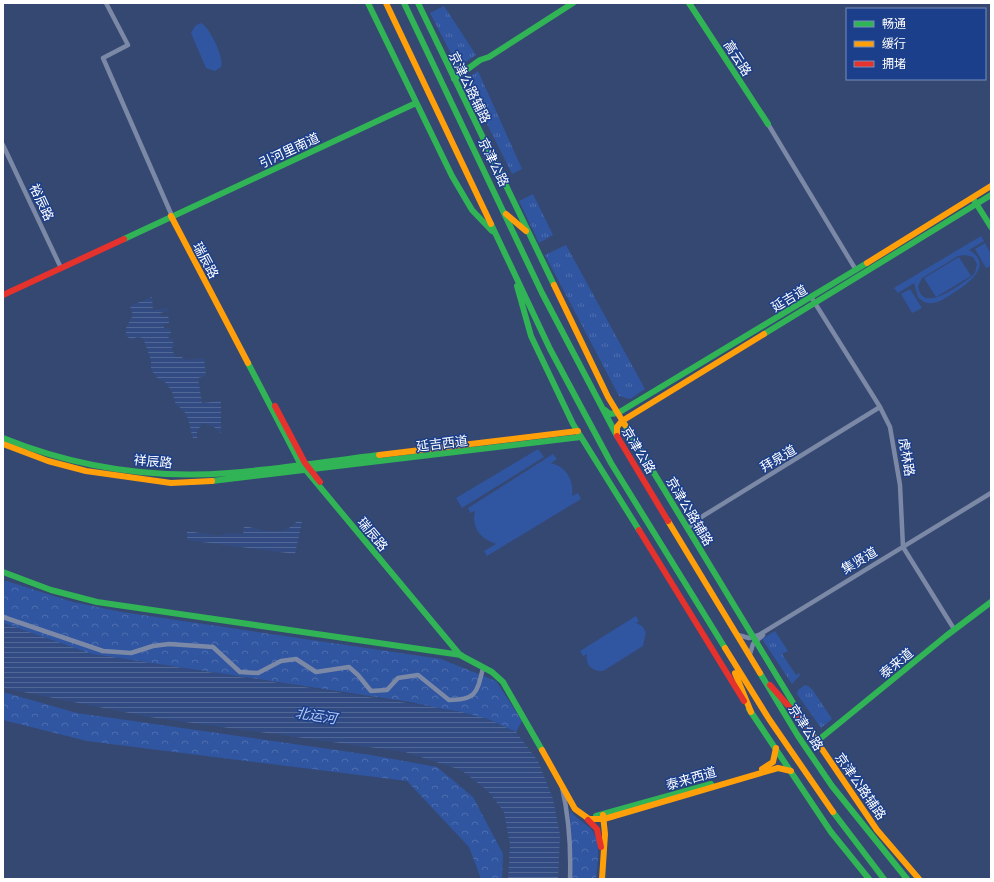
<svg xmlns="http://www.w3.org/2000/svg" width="994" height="882" font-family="Lato,'Noto Sans SC',sans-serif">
<defs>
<pattern id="grass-tufts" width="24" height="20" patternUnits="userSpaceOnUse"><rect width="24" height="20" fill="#3055a1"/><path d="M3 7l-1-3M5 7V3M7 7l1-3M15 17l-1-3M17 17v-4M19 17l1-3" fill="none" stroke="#4f6eaf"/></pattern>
<pattern id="forest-crowns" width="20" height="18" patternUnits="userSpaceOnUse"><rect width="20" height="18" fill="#3055a1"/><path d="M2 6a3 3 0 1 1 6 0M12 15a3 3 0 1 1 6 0" fill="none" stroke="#4f6eaf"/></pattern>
<pattern id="water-rules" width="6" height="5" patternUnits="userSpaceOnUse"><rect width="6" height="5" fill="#324c83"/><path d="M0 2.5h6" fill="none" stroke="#516796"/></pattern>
</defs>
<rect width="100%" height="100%" fill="#354872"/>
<path fill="url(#grass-tufts)" d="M444,6L476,55L458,67L430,13Z
M478,71L522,169L512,174L465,80Z
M533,194L553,235L539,243L519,201Z
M566,245L645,389L630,399L619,396L545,255Z
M775,631L788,651L782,654L796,675L799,673L800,675L792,684L762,639Z
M805,685L808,686L812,689L832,719L821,728L797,694L798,690Z"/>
<path fill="url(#forest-crowns)" d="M3,580L73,602L122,612L441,659L496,681L522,721L516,732L488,719L410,702L92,654L3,623Z
M3,692L77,713L371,755L437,767L473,797L503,854L502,879H481L469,847L407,781L87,741L3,720Z
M570,810C575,818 582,821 589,827C603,839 597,863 596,879H572Z"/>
<path fill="#3055a1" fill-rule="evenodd" d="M201,23C209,26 225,59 221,67L215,71L206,68L191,33L195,26Z
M981,236L984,241L969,250C994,264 969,283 955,292C948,296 940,303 932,303C926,304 922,301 918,297L914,283L898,293L894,288ZM965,255L973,257L977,264L975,273L971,277C959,285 922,315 918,286L922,278L958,256Z
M985,243L991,254V266L986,268L975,249Z
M959,257L971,276L936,297L924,278Z
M910,289L922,308L912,313L901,294Z
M538,449L544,457L462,508L456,498Z
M553,454L557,459L551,463C567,467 574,480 572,496L578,493L581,499L487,556L484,551L496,544C480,539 471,527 475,511L470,513L468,508Z
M636,616L639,621L636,623L642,626L646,632L643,646L603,671C592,672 585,665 587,654L583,656L580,651Z"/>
<path fill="url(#water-rules)" d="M152,297L153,310L167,308L168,311L160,313L161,317L168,315L169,323L164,324V329L170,328L171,334L168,335L169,339H172L174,345H177L171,348L176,357H182L184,360L204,358L206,376L198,378L202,403L221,401V433L214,427L203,423L197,431V438H193C189,426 190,412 176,405L172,392L165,382L156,377L151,369V360L143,338L137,337L132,340L126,336V328L133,315L130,306Z
M297,521L302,522L295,554L187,540V531L219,536L229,533L243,534L244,526C264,530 283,538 297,521Z
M3,623L92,654L458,711L488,719L516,732L538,761L553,799L560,835L558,879H508L510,845L504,812L487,790L461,770L405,752L149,717L3,688Z"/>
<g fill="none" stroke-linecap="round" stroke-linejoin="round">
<path stroke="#7c89a6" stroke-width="4.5" d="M106,3L128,45L103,58L172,216
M768,124L856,270
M3,145L61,268
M813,300L880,407L890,427L900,485L903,547L954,629
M688,528L703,516L880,407
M3,617L103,651L131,653L153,646L169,644L213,647L240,672L258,673L281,661L296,659L316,672L349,667L358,675L371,691L387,690L398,678L418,675L449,700C476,700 477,693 483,668
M738,635L749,638L759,635L991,493
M750,654L753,644L763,635
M562,787C569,817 571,848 570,879"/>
<path stroke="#30b455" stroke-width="6" d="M368,3L452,176L472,210L492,231
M404,3L542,293L617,436
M418,3L554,285
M689,3L768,124
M454,79L480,60L489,57L573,3
M974,200L991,227
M491,224L550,349L611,463L725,648
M124,239L416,103
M517,286L531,336L573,424L639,530
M764,334L991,195
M248,363L300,463L460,655L492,672L503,682L542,750
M605,410L610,414L618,413L867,263
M625,425L801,716
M3,438C75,467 151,479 229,473C279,469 329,461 379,455
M212,481L581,437
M3,572L51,590L97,602L461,655
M760,673L798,736L832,786L907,879
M749,709L831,832L869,879
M816,742L946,636L991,602
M833,812L884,879
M596,816L711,784"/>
<path stroke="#ff9f0a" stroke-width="6" d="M386,3L491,224
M506,214L526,231
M171,216L248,363
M867,263L991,186
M554,285L608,397L625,425
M617,434V427L622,421L764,334
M3,444L48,461L86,471L171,483L212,481
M379,455L578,431
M668,521L760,673
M725,648L769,719L833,812
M735,673L751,712
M805,724L877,830L919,879
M542,750L575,809L589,819H604L778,768L791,771
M762,769L773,762L776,748
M602,879L605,834L603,815"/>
<path stroke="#e5322d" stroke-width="6" d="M3,295L124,239
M275,406L305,463L320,482
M617,436L668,521
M639,530L744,701
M770,685L807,727
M588,820L597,829L601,847"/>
</g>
<g text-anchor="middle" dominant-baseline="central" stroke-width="3" stroke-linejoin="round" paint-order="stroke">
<g font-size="13" fill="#fff" stroke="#1c3f8b">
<text transform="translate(738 58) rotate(57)">高云路</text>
<text transform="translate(470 87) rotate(64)">京津公路辅路</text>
<text transform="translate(289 150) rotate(-25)">引河里南道</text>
<text transform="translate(494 162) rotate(64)">京津公路</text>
<text transform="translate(42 202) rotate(65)">裕辰路</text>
<text transform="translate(206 260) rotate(62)">瑞辰路</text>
<text transform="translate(789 298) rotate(-31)">延吉道</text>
<text transform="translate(442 443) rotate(-7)">延吉西道</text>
<text transform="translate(639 450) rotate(59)">京津公路</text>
<text transform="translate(907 457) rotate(80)">虎林路</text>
<text transform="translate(778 458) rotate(-31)">拜泉道</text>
<text transform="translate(153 461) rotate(5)">祥辰路</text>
<text transform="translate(690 511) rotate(59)">京津公路辅路</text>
<text transform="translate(373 534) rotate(50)">瑞辰路</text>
<text transform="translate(859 560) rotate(-31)">集贤道</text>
<text transform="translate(896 663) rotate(-40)">泰来道</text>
<text transform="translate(806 727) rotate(57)">京津公路</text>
<text transform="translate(691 778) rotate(-16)">泰来西道</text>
<text transform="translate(861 786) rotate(55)">京津公路辅路</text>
</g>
<g font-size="14" font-style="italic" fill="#b3c8f4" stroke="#1c3f8b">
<text transform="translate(316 715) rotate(9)">北运河</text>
</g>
</g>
<rect width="994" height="882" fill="none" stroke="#ffffff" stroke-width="8"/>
<rect x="846" y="8" width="140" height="72" fill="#1c3f8b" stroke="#778cb9"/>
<rect x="854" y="21" width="20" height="6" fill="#30b455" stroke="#778cb9"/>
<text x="882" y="28" font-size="12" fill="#ffffff">畅通</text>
<rect x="854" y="41" width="20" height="6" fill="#ff9f0a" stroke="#778cb9"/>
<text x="882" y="48" font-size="12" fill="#ffffff">缓行</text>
<rect x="854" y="61" width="20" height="6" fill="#e5322d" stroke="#778cb9"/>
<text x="882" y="68" font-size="12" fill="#ffffff">拥堵</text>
</svg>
